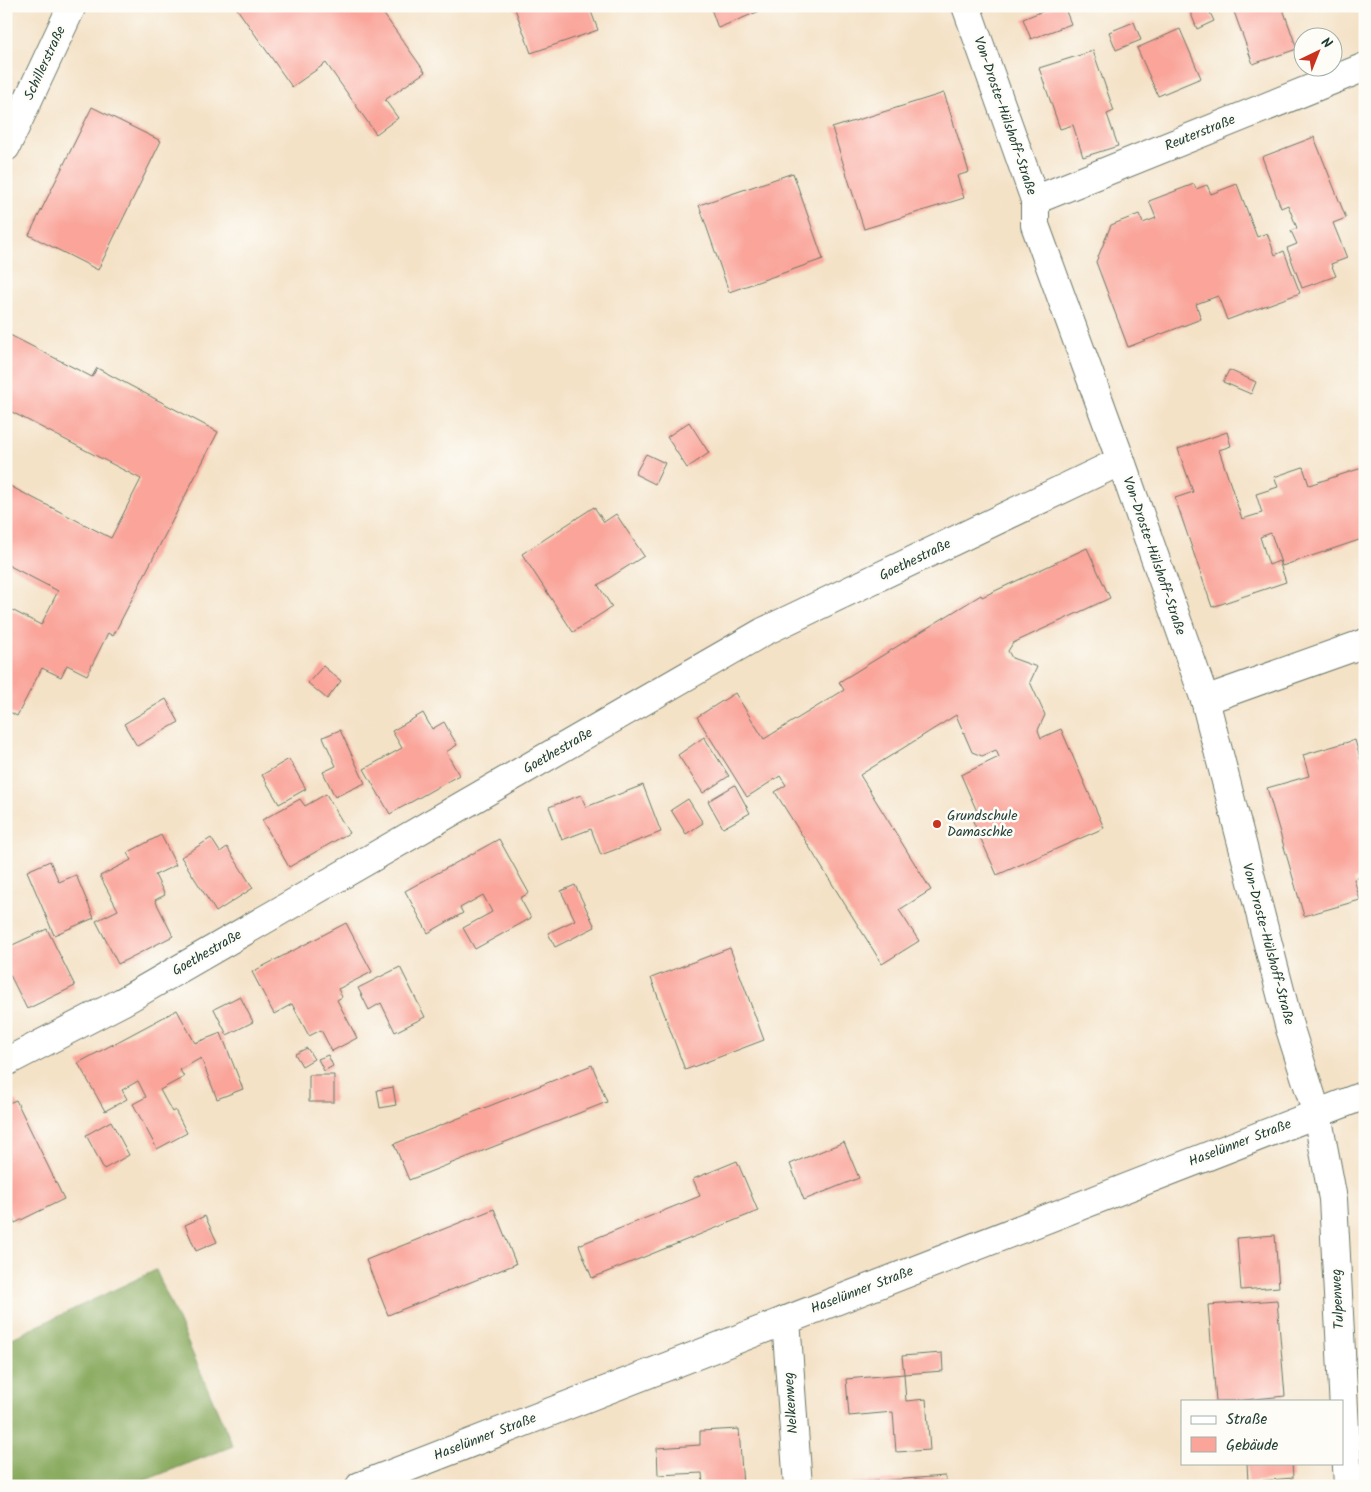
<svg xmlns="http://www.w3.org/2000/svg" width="1371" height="1492" font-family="Kalam,sans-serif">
<rect width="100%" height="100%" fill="#fdfcf7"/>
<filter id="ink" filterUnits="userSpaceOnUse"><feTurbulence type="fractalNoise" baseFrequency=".02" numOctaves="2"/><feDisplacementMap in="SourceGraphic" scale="10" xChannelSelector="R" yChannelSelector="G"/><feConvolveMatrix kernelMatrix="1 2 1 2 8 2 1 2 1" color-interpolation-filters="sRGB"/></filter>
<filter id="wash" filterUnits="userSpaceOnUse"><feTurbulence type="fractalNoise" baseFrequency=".0096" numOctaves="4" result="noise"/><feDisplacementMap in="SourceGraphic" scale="20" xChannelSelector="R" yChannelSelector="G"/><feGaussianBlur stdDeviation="1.12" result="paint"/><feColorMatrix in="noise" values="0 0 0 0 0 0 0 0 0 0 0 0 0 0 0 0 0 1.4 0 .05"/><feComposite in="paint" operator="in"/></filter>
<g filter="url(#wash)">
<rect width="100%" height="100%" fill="#f4e2c7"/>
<path fill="#89aa5f" stroke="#54744a" d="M156,1270L233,1446L130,1486H6V1341Z"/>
<g id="blocks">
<path fill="#faa49a" d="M235,6H378L425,72L385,100L398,118L376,134L326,63L292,87Z
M514,6H589L598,30L531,53Z
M710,6H772L718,28Z
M1055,6H1064L1071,24L1031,39L1023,19Z
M1188,6H1207L1214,21L1197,29Z
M1240,6H1282L1297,49L1253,64L1233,9Z
M1134,22L1141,40L1116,50L1109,32Z
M1180,29L1201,78L1158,96L1137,48Z
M1093,51L1114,111L1107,114L1118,146L1083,157L1073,125L1060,129L1039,68Z
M944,93L969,172L957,176L964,198L864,229L832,128Z
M92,107L161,141L98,270L29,235Z
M1314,137L1346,218L1333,223L1347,258L1331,264L1336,276L1302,288L1287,248L1297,244L1291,231L1297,228L1288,205L1281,208L1262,157Z
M793,173L823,259L729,292L699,205Z
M1194,184L1196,189L1207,185L1211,194L1237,184L1257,237L1267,233L1275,255L1284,251L1300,293L1227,320L1218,296L1196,304L1201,319L1128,347L1096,262L1111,225L1139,214L1143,223L1156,218L1149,201Z
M6,333L92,377L97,368L218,432L113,636L108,633L87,675L67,665L61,677L42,668L17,716L6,710V607L41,625L58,591L6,564V484L111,538L141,479L6,409Z
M1229,370L1256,382L1251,394L1223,382Z
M689,422L709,453L687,468L667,437Z
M1227,432L1231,446L1219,450L1242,519L1262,513L1256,494L1278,487L1274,477L1303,467L1309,485L1365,467V538L1282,566L1271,533L1260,537L1269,565L1279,561L1286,582L1212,607L1175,498L1193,492L1178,449Z
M646,454L665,463L655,484L635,474Z
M594,507L604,522L616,514L644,556L598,585L612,607L573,632L522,554Z
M1087,548L1110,598L1013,643L1008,651L1012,658L1037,667L1030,682L1045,715L1038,730L1041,738L1061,729L1104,828L997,875L972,819L979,816L961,775L999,757L996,750L982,756L972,752L956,715L860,775L931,890L899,910L919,941L882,964L775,792L786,785L780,776L747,797L697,717L735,693L764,739L844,690L839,682L981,595L982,597Z
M323,666L341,681L327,699L308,683Z
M166,699L179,722L137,746L124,724Z
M423,713L432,729L444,722L457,745L446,752L459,775L390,814L364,769L402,748L392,731Z
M340,730L365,783L335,797L323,772L336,766L323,737Z
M704,737L729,776L703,793L678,755Z
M1355,740L1365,775V876L1354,879L1360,900L1304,916L1267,788L1309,776L1303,755Z
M289,759L306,789L279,804L262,775Z
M643,785L661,832L601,855L591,829L562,840L549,807L581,795L586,807Z
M735,785L750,813L723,828L708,801Z
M326,794L349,833L289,867L262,820L300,799L305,806Z
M688,799L703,823L686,834L671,810Z
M161,835L176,865L155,875L165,895L155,900L173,936L118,964L96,921L118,910L100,876L131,860L127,853Z
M211,838L220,852L227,847L253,888L216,912L181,857Z
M499,839L529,893L520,898L531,918L475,949L463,928L492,912L483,895L460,908L463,913L428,933L405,891Z
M50,861L59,882L76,875L94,918L54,935L27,871Z
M575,885L595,927L555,947L548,933L575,920L561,891Z
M346,923L372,972L338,989L342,997L337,1000L357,1038L332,1051L321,1030L309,1036L292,1004L274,1014L252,972Z
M47,929L75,986L27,1009L6,967V948Z
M730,948L764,1040L685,1070L651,978Z
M400,967L425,1017L395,1032L381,1003L369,1010L358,988Z
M240,996L253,1022L227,1035L214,1009Z
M177,1010L195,1043L221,1033L243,1089L217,1099L201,1058L180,1070L184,1077L160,1090L172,1112L175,1110L187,1133L157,1149L133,1104L146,1097L138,1081L122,1090L127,1099L105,1111L78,1063Z
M307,1048L314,1059L302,1066L295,1054Z
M328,1055L333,1066L324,1071L318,1059Z
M592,1065L607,1102L409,1180L394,1144Z
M309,1075H334V1102H309Z
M393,1087L396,1105L380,1108L377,1090Z
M16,1100L64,1199L15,1223L6,1205V1104Z
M111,1121L129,1155L104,1169L86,1135Z
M844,1142L859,1178L804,1200L790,1164Z
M737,1161L758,1211L592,1278L579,1245L700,1196L693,1179Z
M494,1209L516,1264L388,1315L366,1260Z
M205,1216L217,1242L196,1251L185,1225Z
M1275,1235L1279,1287L1241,1290L1237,1238Z
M1277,1300L1285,1396L1235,1401H1216L1208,1305Z
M942,1353L943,1371L904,1374L902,1356Z
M904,1374L906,1401L926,1399L930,1450L896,1452L893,1412L849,1416L846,1379Z
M739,1429L743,1486H703L702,1473L658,1475L657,1448L700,1445V1431Z
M1247,1463H1292L1293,1478L1248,1482Z
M945,1476L946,1486H851V1483Z"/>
</g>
</g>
<g filter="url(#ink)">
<use href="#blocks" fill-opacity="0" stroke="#6a7767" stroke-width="1"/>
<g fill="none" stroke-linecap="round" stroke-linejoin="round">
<g stroke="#6a7767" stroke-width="30">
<path id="minor" d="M966,6L1035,200V225L1121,461L1205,700L1290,1029L1317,1114L1333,1199L1348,1486
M6,147L72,6
M1035,200L1365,67
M1205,700L1365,643
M6,1062L122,1002L763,632L1121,461
M786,1320L798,1486"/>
</g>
<g stroke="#6a7767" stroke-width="30">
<path id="tertiary" d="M360,1486L1365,1095"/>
</g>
<use href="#minor" stroke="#fff" stroke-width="28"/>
<use href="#tertiary" stroke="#fff" stroke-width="28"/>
</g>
</g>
<circle fill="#c8321e" stroke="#fdfcf7" stroke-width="2" cx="937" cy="824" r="5"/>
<g text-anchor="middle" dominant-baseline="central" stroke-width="5" stroke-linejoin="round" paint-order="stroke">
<g font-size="14" fill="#1f3d34" stroke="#fdfcf7">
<text transform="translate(45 63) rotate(-65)">Schillerstraße</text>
<text transform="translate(1005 116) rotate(71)">Von-Droste-Hülshoff-Straße</text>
<text transform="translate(1200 133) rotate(-22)">Reuterstraße</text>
<text transform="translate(1154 556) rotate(71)">Von-Droste-Hülshoff-Straße</text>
<text transform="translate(915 560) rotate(-26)">Goethestraße</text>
<text transform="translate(558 751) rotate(-30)">Goethestraße</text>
<text transform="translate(1268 944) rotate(75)">Von-Droste-Hülshoff-Straße</text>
<text transform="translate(207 953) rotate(-30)">Goethestraße</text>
<text transform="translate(1240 1143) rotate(-21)">Haselünner Straße</text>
<text transform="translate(862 1290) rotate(-21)">Haselünner Straße</text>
<text transform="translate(1338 1299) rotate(-93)">Tulpenweg</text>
<text transform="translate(791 1403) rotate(-94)">Nelkenweg</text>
<text transform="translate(485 1437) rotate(-21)">Haselünner Straße</text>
</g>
<g font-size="14" fill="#1f3d34" stroke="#fdfcf7" text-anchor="start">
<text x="947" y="816">Grundschule<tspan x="947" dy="16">Damaschke</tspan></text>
</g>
</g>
<rect width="1371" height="1492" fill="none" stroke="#fdfcf7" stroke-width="25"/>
<rect x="1181" y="1400" width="162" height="65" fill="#fdfcf7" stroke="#a4b0a9"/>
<rect x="1191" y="1416" width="25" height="8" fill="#ffffff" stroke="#a4b0a9"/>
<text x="1226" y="1424" font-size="15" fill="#1f3d34">Straße</text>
<rect x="1191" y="1437" width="25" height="15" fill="#faa49a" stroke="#a4b0a9"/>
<text x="1226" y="1450" font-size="15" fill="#1f3d34">Gebäude</text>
<g transform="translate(1318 52) rotate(43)"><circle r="24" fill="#fdfcf7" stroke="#a4b0a9"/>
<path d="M0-4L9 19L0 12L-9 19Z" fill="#c8321e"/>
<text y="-8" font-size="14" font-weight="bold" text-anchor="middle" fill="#1f3d34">N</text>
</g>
</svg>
